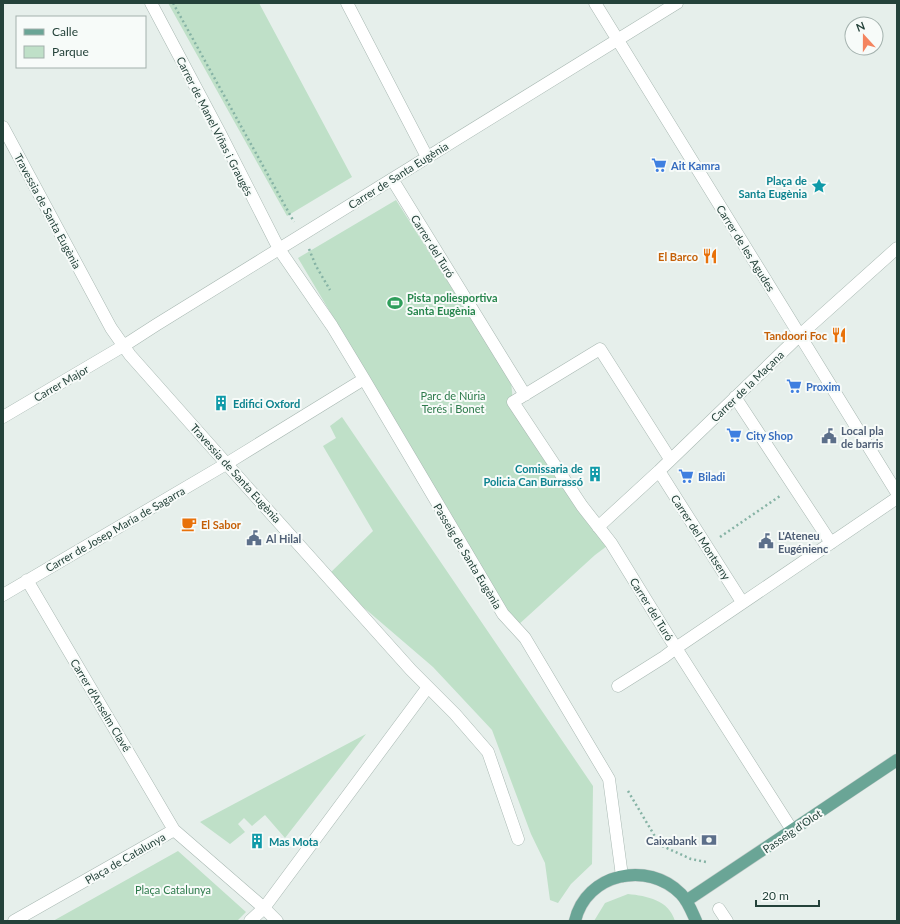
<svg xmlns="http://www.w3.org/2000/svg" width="900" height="924" font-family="Lato,sans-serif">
<rect width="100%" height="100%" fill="#e6efeb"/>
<path fill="#bfe0c8" d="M168,3H259L352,177L287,216Z
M396,200L511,381L513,402L611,543L595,555L517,626L298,258Z
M342,417L593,786L592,864L571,884L558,903L550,900L545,863L531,834L492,730L433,667L327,576L373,531L323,446L336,438L330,426Z
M366,734L285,838L265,815L252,826L244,818L238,824L245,832L230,844L200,822Z
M178,851L246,912L237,921H53Z
M628,894C647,896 669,900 675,921H594L605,903Z"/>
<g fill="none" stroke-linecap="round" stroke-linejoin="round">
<g stroke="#a8b8b2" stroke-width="13">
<path id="minor" d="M151,3L220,133L279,249L332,326L364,379L503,614L525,638L609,779L622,876
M347,3L427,157
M595,3L897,493
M3,127L111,328L130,355L240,479L411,670L455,714L488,752L518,839
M392,179L525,395
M735,397L831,543
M3,417L125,345L156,325L677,3
M670,459L600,349L513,402L582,506L611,543L667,634L792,830
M659,471L742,602
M598,527L659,471L800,335L897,248
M27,580L174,830
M3,595L226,464L364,379
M618,686L664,657L676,648L897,498
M719,909L727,921
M14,921L174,830L264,908L250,921
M277,921L264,908L428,687"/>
</g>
<g stroke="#c2cac8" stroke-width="13">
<path id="major" d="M686,901L897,760
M575,921C586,873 648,860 681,894C688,901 692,912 696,921"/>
</g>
<path stroke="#86b3a5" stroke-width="2.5" stroke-dasharray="2 3" stroke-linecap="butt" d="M173,3L294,222
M309,249L316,266L330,290
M720,537L780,496
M628,791L660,845L691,859L706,862"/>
<use href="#minor" stroke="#fff" stroke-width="12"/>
<use href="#major" stroke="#6aa596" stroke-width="12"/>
</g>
<defs>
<g id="supermarket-bare" transform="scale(1.2)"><path d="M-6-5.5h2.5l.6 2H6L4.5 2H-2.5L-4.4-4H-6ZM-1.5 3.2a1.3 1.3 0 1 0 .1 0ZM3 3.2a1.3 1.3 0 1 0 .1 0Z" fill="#3f7fe0" stroke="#f7fbf9" stroke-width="2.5" paint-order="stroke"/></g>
<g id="sight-bare" transform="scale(1.2)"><path d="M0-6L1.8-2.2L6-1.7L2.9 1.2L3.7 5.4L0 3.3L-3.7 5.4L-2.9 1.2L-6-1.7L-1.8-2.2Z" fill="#0f9aa8" stroke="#f7fbf9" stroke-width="2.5" paint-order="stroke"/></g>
<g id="restaurant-bare" transform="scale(1.2)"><path d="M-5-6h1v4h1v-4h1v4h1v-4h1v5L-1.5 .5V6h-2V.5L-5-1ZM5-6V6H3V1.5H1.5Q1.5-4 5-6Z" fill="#e8710a" stroke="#f7fbf9" stroke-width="2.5" paint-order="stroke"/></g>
<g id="stadium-bare" transform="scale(1.2)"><path d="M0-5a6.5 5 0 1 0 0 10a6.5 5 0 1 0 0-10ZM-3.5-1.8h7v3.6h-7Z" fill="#2e9e5b" stroke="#f7fbf9" stroke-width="2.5" paint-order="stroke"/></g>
<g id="building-bare" transform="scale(1.2)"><path d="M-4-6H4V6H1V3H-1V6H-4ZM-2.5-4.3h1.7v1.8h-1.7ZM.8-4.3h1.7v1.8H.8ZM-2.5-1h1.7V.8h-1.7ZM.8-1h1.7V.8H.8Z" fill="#0f9aa8" stroke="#f7fbf9" stroke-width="2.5" paint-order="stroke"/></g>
<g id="civic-bare" transform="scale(1.2)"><path d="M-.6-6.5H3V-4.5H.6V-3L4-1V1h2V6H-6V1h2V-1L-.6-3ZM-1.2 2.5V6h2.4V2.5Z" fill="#5c6f8a" stroke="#f7fbf9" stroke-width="2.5" paint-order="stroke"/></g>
<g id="cafe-bare" transform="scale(1.2)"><path d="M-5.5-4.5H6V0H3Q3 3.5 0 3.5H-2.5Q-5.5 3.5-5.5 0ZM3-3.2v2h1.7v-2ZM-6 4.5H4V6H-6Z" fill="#e8710a" stroke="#f7fbf9" stroke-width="2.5" paint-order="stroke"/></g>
<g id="bank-bare" transform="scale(1.2)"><path d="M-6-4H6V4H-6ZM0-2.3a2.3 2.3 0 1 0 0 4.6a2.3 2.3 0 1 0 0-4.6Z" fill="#5c6f8a" stroke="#f7fbf9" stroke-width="2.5" paint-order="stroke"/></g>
</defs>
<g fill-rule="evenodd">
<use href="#supermarket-bare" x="659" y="165"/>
<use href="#sight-bare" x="819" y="186"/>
<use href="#restaurant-bare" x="710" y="256"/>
<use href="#stadium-bare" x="395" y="303"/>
<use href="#restaurant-bare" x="839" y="335"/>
<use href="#supermarket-bare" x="794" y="386"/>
<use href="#building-bare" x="221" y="403"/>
<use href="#supermarket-bare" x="734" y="435"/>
<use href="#civic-bare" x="829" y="436"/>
<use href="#building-bare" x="595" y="474"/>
<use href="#supermarket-bare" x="686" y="476"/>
<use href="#cafe-bare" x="189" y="524"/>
<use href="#civic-bare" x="254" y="538"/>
<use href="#civic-bare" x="766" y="541"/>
<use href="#bank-bare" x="709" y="840"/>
<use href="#building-bare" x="257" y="841"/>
</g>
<g text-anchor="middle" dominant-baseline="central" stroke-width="4" stroke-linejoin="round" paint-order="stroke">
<g font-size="11" fill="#24423a" stroke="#f7fbf9">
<text transform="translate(215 126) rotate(63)">Carrer de Manel Viñas i Graugés</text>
<text transform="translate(398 175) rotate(-32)">Carrer de Santa Eugènia</text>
<text transform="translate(48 211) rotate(62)">Travessia de Santa Eugènia</text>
<text transform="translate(433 246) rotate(58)">Carrer del Turó</text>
<text transform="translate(746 248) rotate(58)">Carrer de les Agudes</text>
<text transform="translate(61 383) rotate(-30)">Carrer Major</text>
<text transform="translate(747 386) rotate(-44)">Carrer de la Maçana</text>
<text transform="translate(236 473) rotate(48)">Travessia de Santa Eugènia</text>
<text transform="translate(115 529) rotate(-30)">Carrer de Josep Maria de Sagarra</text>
<text transform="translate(701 537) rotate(57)">Carrer del Montseny</text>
<text transform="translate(468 556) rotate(59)">Passeig de Santa Eugènia</text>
<text transform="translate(652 609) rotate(58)">Carrer del Turó</text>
<text transform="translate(101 705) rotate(59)">Carrer d'Anselm Clavé</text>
<text transform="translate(792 831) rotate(-34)">Passeig d'Olot</text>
<text transform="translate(125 858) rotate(-30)">Plaça de Catalunya</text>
</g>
<g font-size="11" font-weight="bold" fill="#366cbe" stroke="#f7fbf9" text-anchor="start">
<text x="671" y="165">Ait Kamra</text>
<text x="806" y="386">Proxim</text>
<text x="746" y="435">City Shop</text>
<text x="698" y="476">Biladi</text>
</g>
<g font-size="11" font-weight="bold" fill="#0d838f" stroke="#f7fbf9" text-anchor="end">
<text x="807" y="180">Plaça de<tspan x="807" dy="13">Santa Eugènia</tspan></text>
<text x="233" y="403" text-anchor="start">Edifici Oxford</text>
<text x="583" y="468">Comissaria de<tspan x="583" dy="13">Policia Can Burrassó</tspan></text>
<text x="269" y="841" text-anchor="start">Mas Mota</text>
</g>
<g font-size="11" font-weight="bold" fill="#c56008" stroke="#f7fbf9" text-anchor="end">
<text x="698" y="256">El Barco</text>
<text x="827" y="335">Tandoori Foc</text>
<text x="201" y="524" text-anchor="start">El Sabor</text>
</g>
<g font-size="11" font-weight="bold" fill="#27864d" stroke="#f7fbf9" text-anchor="start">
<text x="407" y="297">Pista poliesportiva<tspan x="407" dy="13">Santa Eugènia</tspan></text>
</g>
<g font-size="11" fill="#2d7a4b" stroke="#f7fbf9">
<text x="453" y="395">Parc de Núria<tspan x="453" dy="13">Terés i Bonet</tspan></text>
<text x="173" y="889">Plaça Catalunya</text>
</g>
<g font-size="11" font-weight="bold" fill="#4e5e75" stroke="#f7fbf9" text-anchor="start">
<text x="841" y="430">Local pla<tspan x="841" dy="13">de barris</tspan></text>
<text x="778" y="535">L'Ateneu<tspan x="778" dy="13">Eugénienc</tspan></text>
<text x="266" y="538">Al Hilal</text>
<text x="697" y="840" text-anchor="end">Caixabank</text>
</g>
</g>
<rect width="900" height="924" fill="none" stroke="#24423a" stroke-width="8"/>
<rect x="16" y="16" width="130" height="52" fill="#f7fbf9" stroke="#a3b1ad"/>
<rect x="24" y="29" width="20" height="6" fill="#6aa596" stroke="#a3b1ad"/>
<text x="52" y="36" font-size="12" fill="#24423a">Calle</text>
<rect x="24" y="46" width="20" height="12" fill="#bfe0c8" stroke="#a3b1ad"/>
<text x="52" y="56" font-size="12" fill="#24423a">Parque</text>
<g transform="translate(864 36) rotate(339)"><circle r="19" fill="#f7fbf9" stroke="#a3b1ad"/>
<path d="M0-3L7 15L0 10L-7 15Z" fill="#f4845f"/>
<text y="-6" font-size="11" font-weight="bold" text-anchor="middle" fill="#24423a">N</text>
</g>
<path d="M756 900v6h63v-6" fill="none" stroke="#24423a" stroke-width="2"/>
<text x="762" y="900" font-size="12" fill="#24423a" stroke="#f7fbf9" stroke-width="3" paint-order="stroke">20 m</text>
</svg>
